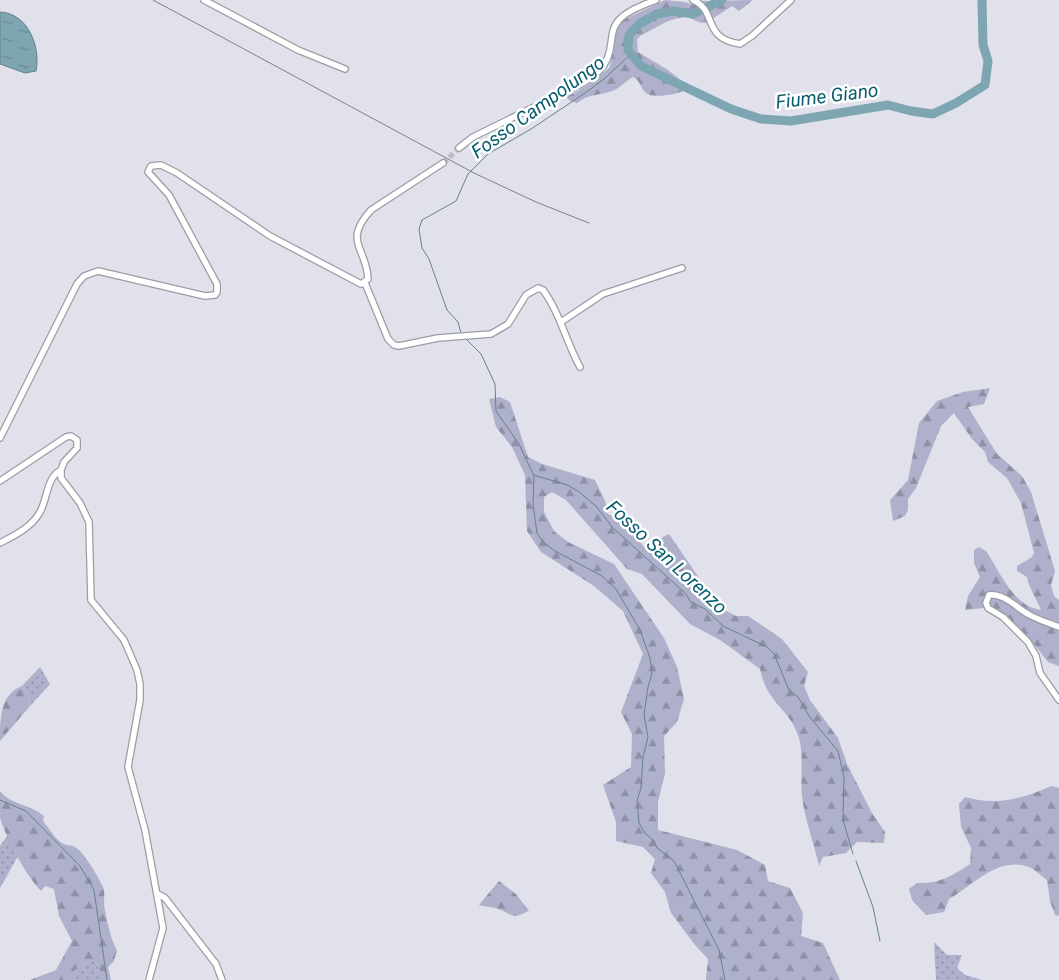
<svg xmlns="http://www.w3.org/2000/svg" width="1059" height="980" font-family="Roboto,sans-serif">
<defs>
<pattern id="grass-dots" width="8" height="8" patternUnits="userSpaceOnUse" patternTransform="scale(1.25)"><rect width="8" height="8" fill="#aeb0cc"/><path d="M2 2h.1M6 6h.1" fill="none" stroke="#8e90a6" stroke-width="1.8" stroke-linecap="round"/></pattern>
<pattern id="forest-firs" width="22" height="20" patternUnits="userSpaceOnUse" patternTransform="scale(1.25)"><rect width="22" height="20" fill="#aeb0cc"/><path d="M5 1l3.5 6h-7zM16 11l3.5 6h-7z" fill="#8e90a6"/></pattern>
<pattern id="water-ripples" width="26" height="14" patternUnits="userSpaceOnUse" patternTransform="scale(1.25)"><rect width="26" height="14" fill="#7ea6b2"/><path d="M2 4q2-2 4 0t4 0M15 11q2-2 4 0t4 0" fill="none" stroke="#688891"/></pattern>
</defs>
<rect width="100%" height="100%" fill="#e0e1eb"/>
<path fill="url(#grass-dots)" d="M40,667L50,684L30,706L28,695L22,686Z
M7,836L18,856L0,888V846Z
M934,942L947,955H962L957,968L965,975L982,980H936Z
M94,960L102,974V980H69C73,968 83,964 94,960Z"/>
<path fill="url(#forest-firs)" d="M665,0L685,2L700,7L707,23C696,24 693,17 685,17C669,18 654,29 640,36L637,39L638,52L668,70L688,86L686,90C678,94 653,99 646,93C640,88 641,81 633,77C625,81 621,88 612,91C598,96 591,93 577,103L570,101L566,97L588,85L610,67L616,30L623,20Z
M753,0L739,11L732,6L712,19L700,1Z
M990,388L984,404L968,407L997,454L1022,476L1031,492L1055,571L1051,585L1054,596L1059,600V666L1048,662L1030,639L993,607L965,610L968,596L980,577L974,563V550L979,547L986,551C1000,572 1013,606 1041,610C1037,599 1029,589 1027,577L1017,571V566L1032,557L1034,553L1021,503L1007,478L988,462L985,452L972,439L954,413L941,426L916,488L908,499V510L905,516L893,521L890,500L908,480L919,423L937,401L963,392Z
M500,397L510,402L528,457L542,464L595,480L605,501L608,514L627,524L644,547L669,534L719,607L736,616H748L782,639L808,672L804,686L810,700L838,738L847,764L872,813L885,832L884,843L857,842L846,853L823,857L819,866C814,843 804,818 802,795C800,776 804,757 799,738C790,708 767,704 760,669L720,640L690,624L642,574L627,569L566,500L552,492L544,497V512L554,531L568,542L614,564L664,638L677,667L684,699L677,722L664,736L665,773L658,802V830L737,850L765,865L768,881L790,888L803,913L801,936L823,943L840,980H706L708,959L695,945L671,913L665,892L651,873L655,859L643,847L616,841V822L603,785L631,767L632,734L621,712L643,654L623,611L594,586L541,552L527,531L525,475L512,447L496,427L489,399Z
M22,686L28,695L30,706L0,741C0,719 0,694 22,686Z
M1051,786L1059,788V916L1055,915L1050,901L1047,880C1042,877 1037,871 1031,868C999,854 973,886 949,899L944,912L926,915L912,900L909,889L917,883C939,884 952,876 970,864L971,848L961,827L959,804L965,797C995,806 1023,799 1051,786Z
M0,791C11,805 30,804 44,816L43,821C49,828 56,841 64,844C67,846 72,845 75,847C84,852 99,878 103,887C105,892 104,897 104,903C105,914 111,941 117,950L114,961L108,967L111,980H102V974L94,960C83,964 73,968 69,980H30L56,970L72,941L59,916L54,889L45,886L41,891C25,874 7,840 0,818C0,810 0,799 0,791Z
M499,881L516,894L529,911C515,917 516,918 503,911C497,907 486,907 479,905Z"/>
<path fill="url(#water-ripples)" stroke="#66828b" d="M0,12C28,13 41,47 36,71L25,73L0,64Z"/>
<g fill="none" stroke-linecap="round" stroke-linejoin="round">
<path stroke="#66828b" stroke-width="1" d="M461,333L458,322L447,310L429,259L422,248L419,229L422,220L456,201L468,174L488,154L531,129L585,93L604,79L631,54
M465,338L481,354L495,384L496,411L519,444L534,476L533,505L537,533L543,542L555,551L602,576L616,589L640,630L650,658L652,673L648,687L644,715L648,737L643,757L641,788L637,801L639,823L645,833L654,841L657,848L674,861L719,950L725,980
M534,475L567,485L578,491L596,506L613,528L685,593L691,602L705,609L723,626L767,647L774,654L789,690L798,697L809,716L838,751L844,777L843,820L853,854
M0,800L26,811L80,866L94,890L107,980
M856,861L873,907L880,941"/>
<path stroke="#7ea6b2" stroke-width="9" d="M722,0L693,14L673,11L657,14L639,24L629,35L628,50L641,66L731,109L761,119L791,121L888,105L911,111L933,114L956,103L985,85L988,61L983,45L982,0"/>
<path stroke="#bcbdc6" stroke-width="5.5" stroke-dasharray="5.5 3" stroke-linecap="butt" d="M443,163L459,148"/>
<g stroke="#9b9ca5" stroke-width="8">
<path id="minor" d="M204,0L298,50L345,69
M693,0C718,11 701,38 740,44L752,36L791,0
M459,148L473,137L583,83C600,72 609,64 611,43C612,37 612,30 616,24C623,12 643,5 656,0
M365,283L388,339L394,345L399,346L438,338L491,334L508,324L526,295L538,288L543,290C560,313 566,342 580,367
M561,322L603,294L682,268
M0,438L77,284L84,276L98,271L205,296L215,295L217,292V284L169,195L148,172L151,166L161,165L177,173L270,236L361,284L368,279C367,248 342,242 371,210L443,163
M0,481L66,437L71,436L77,440V448L64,462L61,470V478L80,503L89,522L91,600L124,640L137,670L140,684V700L128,767L145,830L163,928L149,980
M0,543C15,535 32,527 40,512C48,498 46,478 61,470
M1059,627C1049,623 1038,620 1028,614C1017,608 1004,593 989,595L986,603L988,608L1003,617L1028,642L1036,656L1040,673L1059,700
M158,894L165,898L216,964L222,980"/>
</g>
<use href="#minor" stroke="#fff" stroke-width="5.5"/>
<path stroke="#808188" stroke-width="1" d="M153,0L474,173L536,202L589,223"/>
</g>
<g text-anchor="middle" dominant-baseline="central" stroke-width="5" stroke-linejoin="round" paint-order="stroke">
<g font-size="19" font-style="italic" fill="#075c6e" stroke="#fff">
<text transform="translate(827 96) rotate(-7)">Fiume Giano</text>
<text transform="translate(538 107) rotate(-36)">Fosso Campolungo</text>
<text transform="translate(667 557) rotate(43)">Fosso San Lorenzo</text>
</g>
</g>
</svg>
